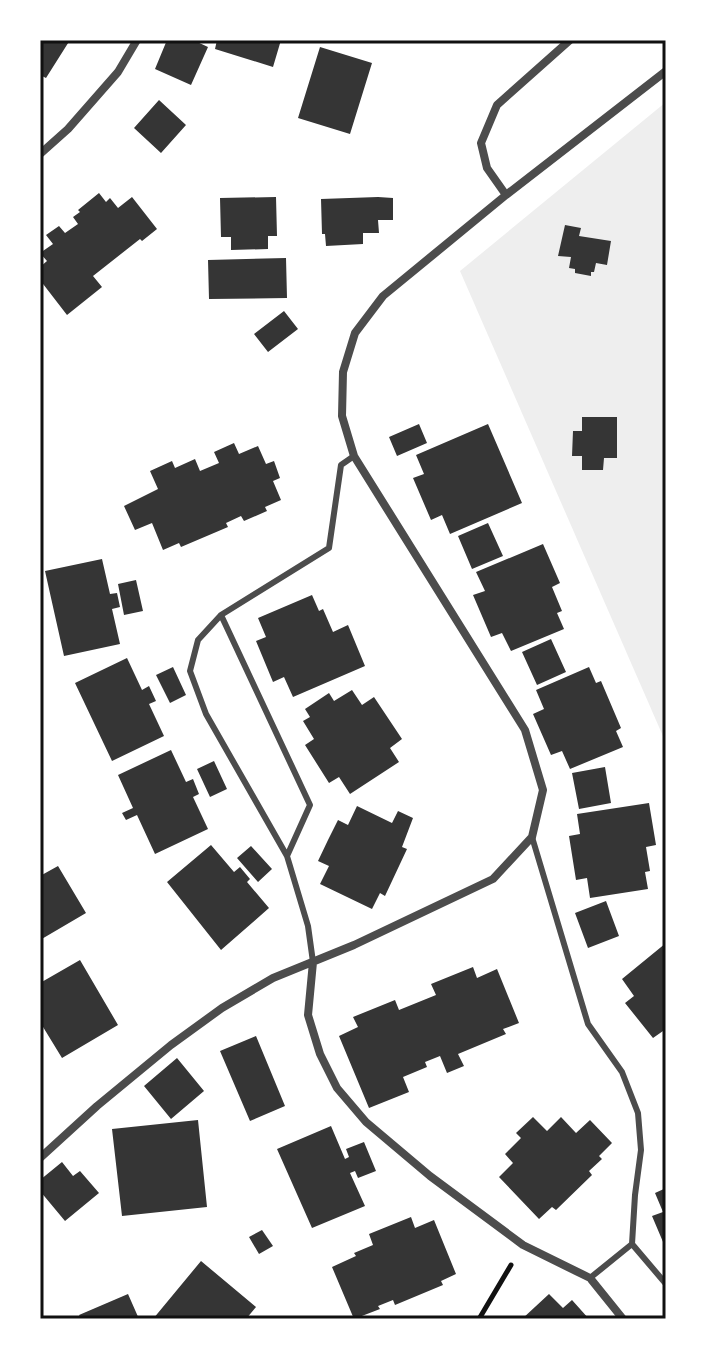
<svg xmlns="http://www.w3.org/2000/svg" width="706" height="1359" font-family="'Fira Sans',sans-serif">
<rect width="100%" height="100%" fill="#fff"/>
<path fill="#eee" d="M666,102V743L460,271Z"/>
<path fill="#353535" d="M40,40H70L46,78L40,75Z
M167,40H193L208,47L191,85L155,69Z
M217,40H281L273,67L215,49Z
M320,47L372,63L350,134L298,118Z
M159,100L186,125L161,153L134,128Z
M99,193L106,202L110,198L118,208L132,197L157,229L142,241L140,239L93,276L102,287L67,315L40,280V267L47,261L40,253L53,244L46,235L59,226L65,233L78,224L73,217L80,212L78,210Z
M276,197L277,236H268V249L231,250V237H221L220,198Z
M378,197L393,198V220H378L379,233H363V244L326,246L325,234H322L321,199Z
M565,225L581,228L579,236L611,241L607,265L596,263L594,272H591V276L575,273V269L569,268L571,257L558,256Z
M286,258L287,298L209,299L208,260Z
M284,311L298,329L268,352L254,334Z
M582,417H617V458H604L603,470H582V456H572L573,431H582Z
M419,424L427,443L397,456L389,437Z
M488,424L522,503L450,534L442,515L431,520L413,478L424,474L416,455Z
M234,443L239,454L258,446L266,464L274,461L280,478L273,481L281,500L265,507L267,511L244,521L241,516L226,523L228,527L181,547L179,543L163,550L152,523L135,530L124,506L158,489L150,471L172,461L175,468L195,459L200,471L219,463L214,452Z
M488,523L503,556L472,569L458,536Z
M543,544L560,583L552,587L562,611L557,613L564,629L511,651L502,633L491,637L473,595L485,591L476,572Z
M102,559L110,594L117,593L120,607L112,609L120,644L64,656L45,571Z
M136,580L143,611L124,615L118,584Z
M312,595L319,611L323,609L333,632L348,625L365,666L293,697L284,677L273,682L256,641L266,637L258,618Z
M551,639L566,672L537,685L522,652Z
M127,658L142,690L149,686L156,701L149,704L164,736L112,761L75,683Z
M173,667L186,695L170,703L156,675Z
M589,667L596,683L601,681L621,728L616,731L623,747L570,769L562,751L551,755L533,714L544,709L536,690Z
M352,690L362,705L374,697L402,739L390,748L399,762L350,794L339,777L329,783L305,745L314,739L303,721L310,717L305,709L329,693L334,701Z
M171,750L186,782L193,779L199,794L193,797L208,829L155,854L137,815L126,820L122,813L133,808L118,775Z
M214,761L227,789L210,797L197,769Z
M605,767L611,803L579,809L572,773Z
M649,803L656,845L646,847L650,871L645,872L648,889L590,898L587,878L576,880L569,836L580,834L577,814Z
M357,806L392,823L398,811L413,818L402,847L407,849L385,896L380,893L372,909L320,884L329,866L318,861L328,840L338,820L348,825Z
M211,845L234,872L240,867L250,879L247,882L269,908L221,950L167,882Z
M251,846L272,869L258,882L237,858Z
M58,866L86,913L40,940V876Z
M606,901L619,936L588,948L575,913Z
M666,943V1035L663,1031L653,1038L625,1003L634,996L622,979Z
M80,960L118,1025L62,1058L40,1022V983Z
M473,967L477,978L497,969L519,1023L503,1029L506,1034L458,1054L464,1066L447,1073L440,1056L425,1062L427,1067L403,1077L409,1092L369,1108L339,1036L358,1027L353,1017L395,1000L399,1010L436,995L431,984Z
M256,1036L285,1106L250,1121L220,1051Z
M177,1058L204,1091L171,1119L144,1086Z
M533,1117L547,1131L561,1117L576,1133L590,1120L612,1143L599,1156L602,1159L589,1171L592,1175L556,1210L552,1207L539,1219L499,1177L513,1163L505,1154L521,1138L516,1133Z
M198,1120L207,1207L122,1216L112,1129Z
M331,1126L345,1159L349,1157L346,1149L364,1142L376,1171L358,1178L355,1171L350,1173L365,1206L312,1228L277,1149Z
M62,1162L73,1176L80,1171L99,1193L65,1221L40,1191V1180Z
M666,1188V1249L652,1216L663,1212L655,1193Z
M411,1217L415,1228L434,1220L456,1274L441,1281L443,1285L395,1305L393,1300L378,1306L380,1309L354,1319L332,1267L356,1256L354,1253L373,1245L369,1234Z
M262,1230L273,1246L259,1254L249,1237Z
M201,1261L256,1307L246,1319H153Z
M128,1294L139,1319H81L79,1315Z
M549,1294L563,1308L572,1300L589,1319H522Z"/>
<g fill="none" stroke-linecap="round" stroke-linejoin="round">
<path stroke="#111" stroke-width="5" d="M479,1319L511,1265"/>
<path stroke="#4c4c4c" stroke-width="6" d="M221,615L310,805L287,856
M532,837L588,1024L622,1072L638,1113L641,1150L635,1195L632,1244L590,1278
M313,962L308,926L287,856L206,714L190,671L198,640L221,615L329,548L341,465L354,456
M632,1244L666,1284"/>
<path stroke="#4c4c4c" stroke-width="8" d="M40,154L68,129L118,72L137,40
M506,195L487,168L481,143L497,105L570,40
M313,962L308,1015L320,1054L337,1088L366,1122L430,1176L523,1245L590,1278L623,1319
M40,1158L97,1106L171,1045L222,1008L273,978L354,945L493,879L532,837L543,790L525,730L354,456L342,416L343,372L355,333L383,296L506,195L666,71"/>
</g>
<rect width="706" height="1359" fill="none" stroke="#ffffff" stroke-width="84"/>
<rect x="42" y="42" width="622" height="1275" fill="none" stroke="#111" stroke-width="3"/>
</svg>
